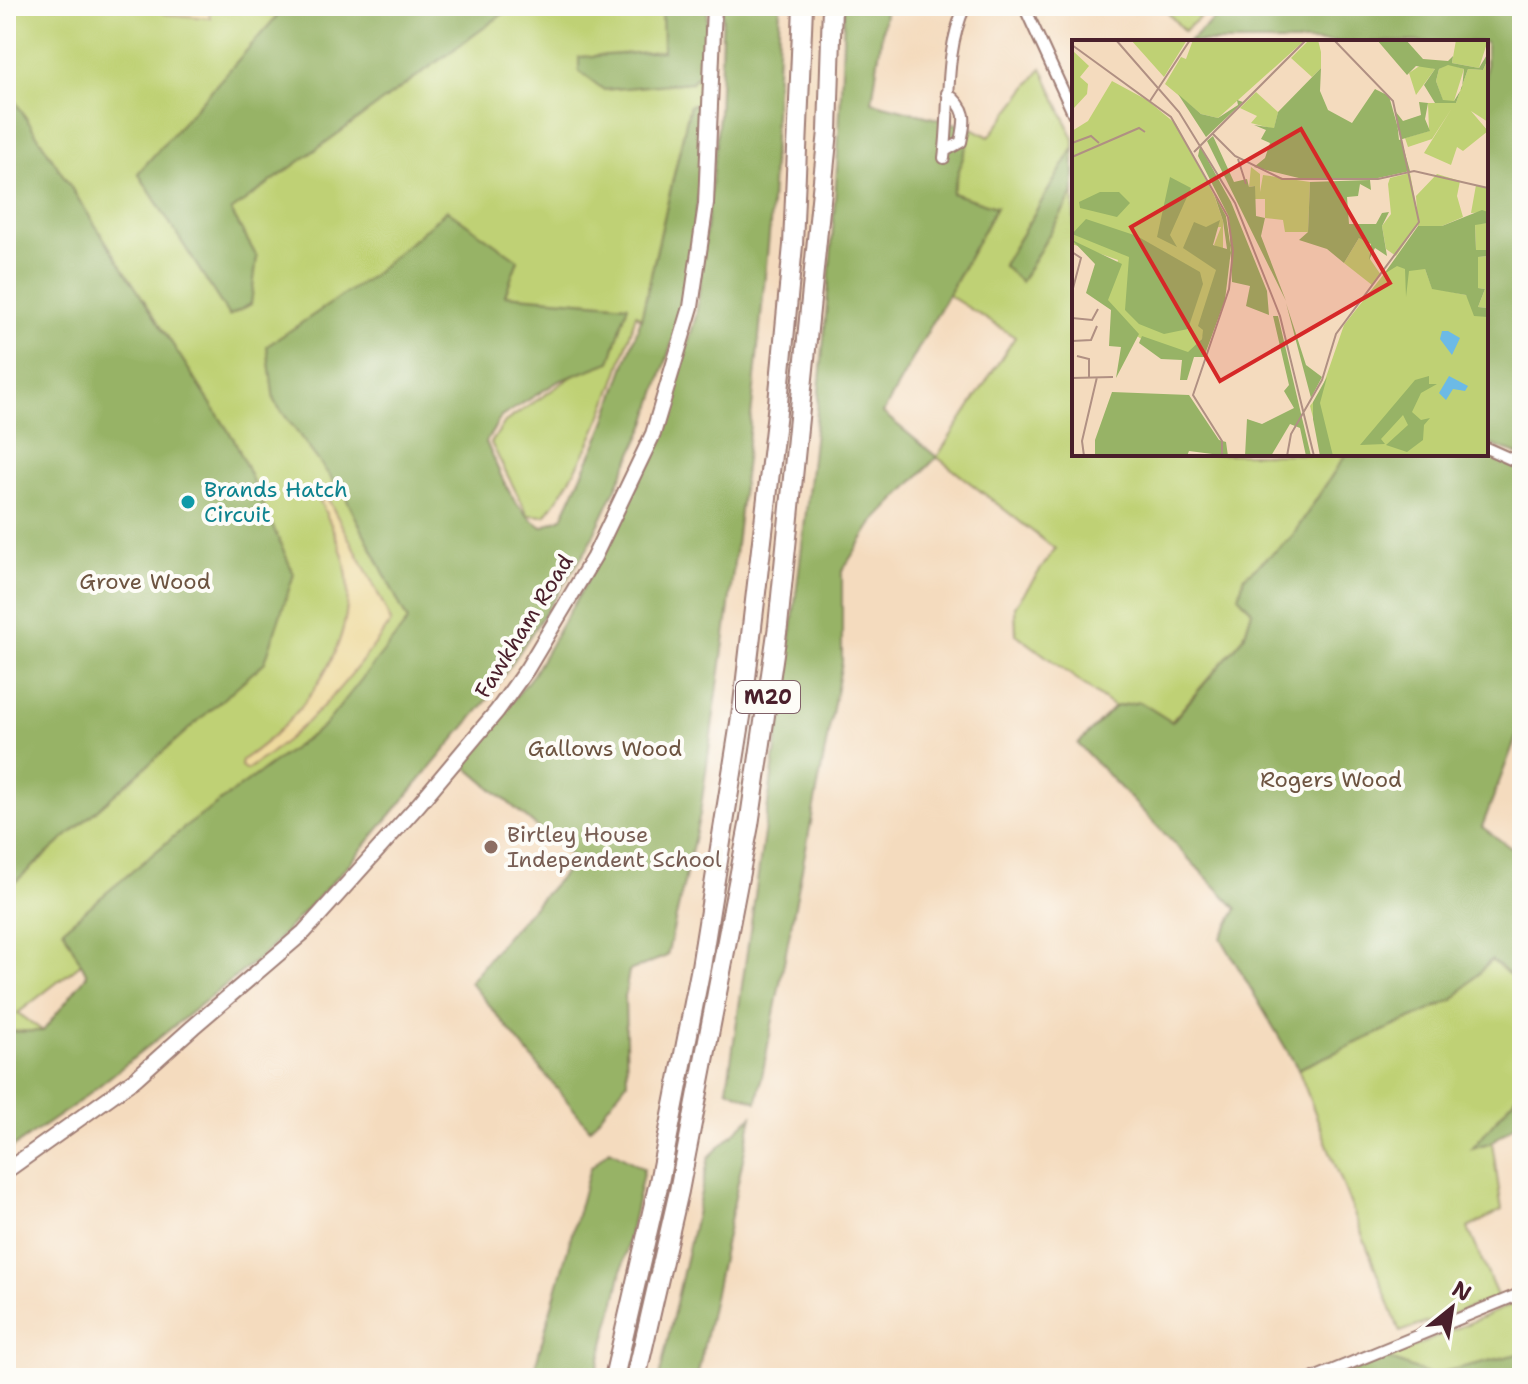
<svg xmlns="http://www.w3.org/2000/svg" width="1528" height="1384" font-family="'Shantell Sans',sans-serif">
<rect width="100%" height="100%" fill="#fdfcf7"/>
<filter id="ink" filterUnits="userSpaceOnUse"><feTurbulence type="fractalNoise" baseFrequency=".0125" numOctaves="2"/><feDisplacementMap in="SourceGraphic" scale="16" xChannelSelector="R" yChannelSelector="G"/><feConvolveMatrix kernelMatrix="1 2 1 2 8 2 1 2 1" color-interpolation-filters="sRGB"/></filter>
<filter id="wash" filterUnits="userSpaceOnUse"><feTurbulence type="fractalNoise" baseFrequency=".006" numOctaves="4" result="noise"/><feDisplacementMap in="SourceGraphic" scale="32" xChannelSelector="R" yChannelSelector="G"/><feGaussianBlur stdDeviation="1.8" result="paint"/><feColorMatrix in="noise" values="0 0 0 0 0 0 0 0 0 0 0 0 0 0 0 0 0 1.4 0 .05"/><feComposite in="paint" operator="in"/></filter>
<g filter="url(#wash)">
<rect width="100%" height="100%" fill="#f4dbbe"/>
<path fill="#bfd174" stroke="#847850" stroke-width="2" d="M6,6H676L692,82L704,68L702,104L690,105L641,319L636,314C616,384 590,459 545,516L528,515L491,443L505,422L605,354L494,296L430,596L284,805L18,1013L43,1031L6,1032Z
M1162,6H1213L1184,31Z
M1042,68L1074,139V148L1003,265L1021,281L1074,192V454H1346L1291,538L1244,577L1252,611L1244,637L1171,722L1140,702L1114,707L1016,634L1015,606L1055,549L937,457L1015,337L948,295L996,207L951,193L972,128L989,137Z
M1491,960L1522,984V1089L1474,1147L1492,1142L1502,1210L1468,1228L1498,1298L1400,1332L1298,1069L1453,1000Z
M1522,1300V1378H1342Z"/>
<path fill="#97b366" stroke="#706948" stroke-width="2" d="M286,6H514L231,211L257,257L251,304L229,316L138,173Z
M662,6H708L704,68L692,82L604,90L579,71V57L663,51Z
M723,6H780L770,225L753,399L728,614L700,814L667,956L629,971L625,995L627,1082L590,1129L470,982L505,938L576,860L464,765L534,673L598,562L660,439L696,316L719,116Z
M844,6H886L872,102L972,128L952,193L996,207L883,413L937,457L873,523L842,571V662L757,1102L727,1089C779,730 835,369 844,6Z
M1229,6H1522V456L1486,443V42H1188Z
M6,87L235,441L294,574L265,662L6,890Z
M702,104L699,187L687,296L646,424L587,549L489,698L351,862L263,955L76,1104L6,1152V1032L43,1031L87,975L63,929L184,828L325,725L408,621L346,498L274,401L267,346L373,275L447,210L518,260L505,295L628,305L610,362L559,381L501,417L486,442C501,475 510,506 542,527L562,518L602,431L641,319L690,105Z
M1074,148V192L1021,282L1003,265Z
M1346,454H1484L1522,470V722L1482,827L1522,856V985L1491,960L1453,1000L1298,1069L1221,938L1237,909L1078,744L1114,707L1140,702L1172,722L1244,637L1252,611L1239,597L1244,577L1291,538Z
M1522,1089V1119L1492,1142L1472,1148Z
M752,1116L697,1378H659L709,1157Z
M610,1150L644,1169L614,1306L595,1378H532L590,1168Z
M1522,1353V1378H1336L1386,1358L1430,1375Z"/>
<path fill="#eeda9e" stroke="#9c7c64" stroke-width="2" d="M152,6H208L210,18L166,14Z
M327,497C348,539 373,578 391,622C350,680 307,731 246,770L241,766L242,760C304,718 361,643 345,564C340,541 329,521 320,501Z"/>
</g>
<g filter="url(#ink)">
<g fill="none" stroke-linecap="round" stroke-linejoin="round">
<g stroke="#9f7d74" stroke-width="14">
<path id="street" d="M1024,6L1074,115
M945,151L961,142C966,118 968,109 947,93
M944,158C951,106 943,55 965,6
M1486,448L1522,464
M1314,1378L1522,1293"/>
</g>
<g stroke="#9f7d74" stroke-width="18">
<path id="secondary" d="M6,1171L135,1079L193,1027L304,932L419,804L497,711L527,669L594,557L653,434L691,307L706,204L714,6"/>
</g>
<g stroke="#9f7d74" stroke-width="22">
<path id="highway" d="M614,1378L659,1182L701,967L743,704L778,403L793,245L803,6
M636,1378L679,1191L721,972L749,825L778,626L828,131L832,6"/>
</g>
<use href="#street" stroke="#fff" stroke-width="10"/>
<use href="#secondary" stroke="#fff" stroke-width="14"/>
<use href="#highway" stroke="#fff" stroke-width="18"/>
</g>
</g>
<circle fill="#0f9aa8" stroke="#fdfcf7" stroke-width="3" cx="188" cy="502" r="8"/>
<circle fill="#8d6e63" stroke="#fdfcf7" stroke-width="3" cx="491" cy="847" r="8"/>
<g text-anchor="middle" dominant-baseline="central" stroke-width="8" stroke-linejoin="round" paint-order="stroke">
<rect fill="#fdfcf7" stroke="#806168" stroke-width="2" x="736" y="681" width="64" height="32" rx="6"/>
<g font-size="20" font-weight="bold" fill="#4a1f2b">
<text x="768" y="697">M20</text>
</g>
<g font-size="22" fill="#0d838f" stroke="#fdfcf7" text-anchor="start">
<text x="204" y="489">Brands Hatch<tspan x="204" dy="25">Circuit</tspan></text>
</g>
<g font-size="22" fill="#6d5441" stroke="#fdfcf7">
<text x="145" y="581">Grove Wood</text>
<text x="605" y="748">Gallows Wood</text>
<text x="1331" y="779">Rogers Wood</text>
</g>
<g font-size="22" fill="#4a1f2b" stroke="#fdfcf7">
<text transform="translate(524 626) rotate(-58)">Fawkham Road</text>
</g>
<g font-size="22" fill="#785e54" stroke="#fdfcf7" text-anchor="start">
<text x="507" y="834">Birtley House<tspan x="507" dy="25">Independent School</tspan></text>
</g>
</g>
<g transform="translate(1072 40)">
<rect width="416" height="416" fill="#f4dbbe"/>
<path d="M59,0H115L92,37ZM121,0H233L146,78L129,74L93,44L109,17L114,19ZM237,0H246L249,12V28L240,37L219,18ZM384,0H416L407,28L380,23ZM0,10L17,26L8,37L16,44L15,54L2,68L0,79ZM416,19V82L399,71L416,91L391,111L385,107L379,125L352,113L380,68L360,99L336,107L333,98L357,91L356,63H384L396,29L411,30ZM376,24L392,29L382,61H371L364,41L367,29ZM349,25L363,29L344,55L337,33ZM40,41L75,60L104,84L142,155L151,181V210L142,205L149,187L133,188L145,226L142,258L130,299L117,314L71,300L50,286L35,260L46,220L0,204V91L16,81ZM184,52L206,72L202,89L179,83L185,76L168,68ZM179,127L188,134V152L191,135L238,142L236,192H213L211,180L193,178V159H183V146L177,147ZM338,133L347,182L324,216L314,209L310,186L319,174L316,144L318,138ZM365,134L388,141L385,156L391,177L370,186H346L344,156ZM404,145L416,149V172L399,173ZM416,183V210H404L403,184ZM287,198L297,199L298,219L309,235L300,245L272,223ZM416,216V268L406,267L413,249L406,248V217ZM319,225L353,229L360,248L394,255L405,273L416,274V416H251L238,366L241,362L243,369L272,285Z" fill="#bfd174"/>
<path d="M305,0H334L351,19L376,21L381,16L380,23L407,28L416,13V19L411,30L396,29L384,63H363L352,45L363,29L344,26L335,35ZM376,25L392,29L390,48L382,61L371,60L364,41L367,29ZM249,28L248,51L256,70L280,83L303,49L317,56L338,131L306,138L235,140L182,127L193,118L198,103L189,99L194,90L182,85L202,88L206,72ZM106,54L129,74L146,78L166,65L165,60L171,62L134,97ZM347,62L356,63L353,79L358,91L327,100L324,72L331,81L349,75ZM141,96L162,142L175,139L177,147L183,146L184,176L193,178L189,196L214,261L135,101ZM128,106L159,162L195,251L197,275L174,266L178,246L160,242L157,177L126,116ZM98,137L119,148L98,195L105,207L85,197ZM298,140L299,150L288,144L286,156L275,157L277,184H304L310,173L317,172L310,186L315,216L303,208L297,220L299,204L287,198L272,223L255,209L227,200L236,192L238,142ZM28,152H47L58,163L45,177L8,168L7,162ZM142,154L154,176L159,210L153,260L132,317H122L115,340H108L110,320L89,319L67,303L70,296L116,312L130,299L131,290L126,286L144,230L111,208L122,182L134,187L148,180L141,205L155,209L151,181ZM410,170L416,172V183L403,185L404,210H416V216L406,217V248L413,249L406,267L416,268V277L402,276L394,255L360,249L353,229L337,231L334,257L333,229L325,226L312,234L346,186H370ZM14,179L65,196L128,232L131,244L116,289L92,294L67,284L53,270L57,217L0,194ZM0,200L50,224L36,260L67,294L44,338L49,307L37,306L39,270L14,253L23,224ZM214,263L234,325L250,337L239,358ZM201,276H206L239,416H234L228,388L218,384L199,416H173L175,379L190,384L222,368L212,351L217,345ZM357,336V344H365L349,353L340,372L349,380L358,378L352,385L351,400L335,412L314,405L336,385L331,375L309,399L313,404L288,405L343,340ZM255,337L248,363L261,416H248L241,379V362ZM40,352L117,355L147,400L154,402L156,416L117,411L115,416H23V400Z" fill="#97b366" fill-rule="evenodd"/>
<path d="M376,291L388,298L380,315L368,299L370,291ZM377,336L396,346L393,351L381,349L374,360L367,353Z" fill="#6cbae6"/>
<path fill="none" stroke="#b09083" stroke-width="2" d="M44,0L107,72L163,163L208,276L242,416M0,5L99,77L156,177L161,211L157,249L121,355L150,401V416M78,61L118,0M141,94L163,116L210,139H306L342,131L416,148M0,103L19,96L27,103M122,112L234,0M0,117L67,88L73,92M166,119L174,144M0,212L9,218L0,252M0,278L20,280L26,269M0,301L19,300L25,286M5,316L17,319V337M0,338L41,337M12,416L10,401L25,337M215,416L219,394L250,340L264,294L347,182L321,61L262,0"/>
<path fill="#d62828" fill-opacity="0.15" stroke="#d62828" stroke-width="4" d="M229,89L318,243L148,341L59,187Z"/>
<rect width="416" height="416" fill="none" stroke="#4a1f2b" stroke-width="4"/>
</g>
<rect width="1528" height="1384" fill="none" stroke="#fdfcf7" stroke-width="32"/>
<g transform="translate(1452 1308) rotate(30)" stroke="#fdfcf7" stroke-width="6" paint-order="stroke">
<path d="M0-6L14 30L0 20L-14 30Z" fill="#4a1f2b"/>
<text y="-12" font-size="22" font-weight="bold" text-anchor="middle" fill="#4a1f2b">N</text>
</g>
</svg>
